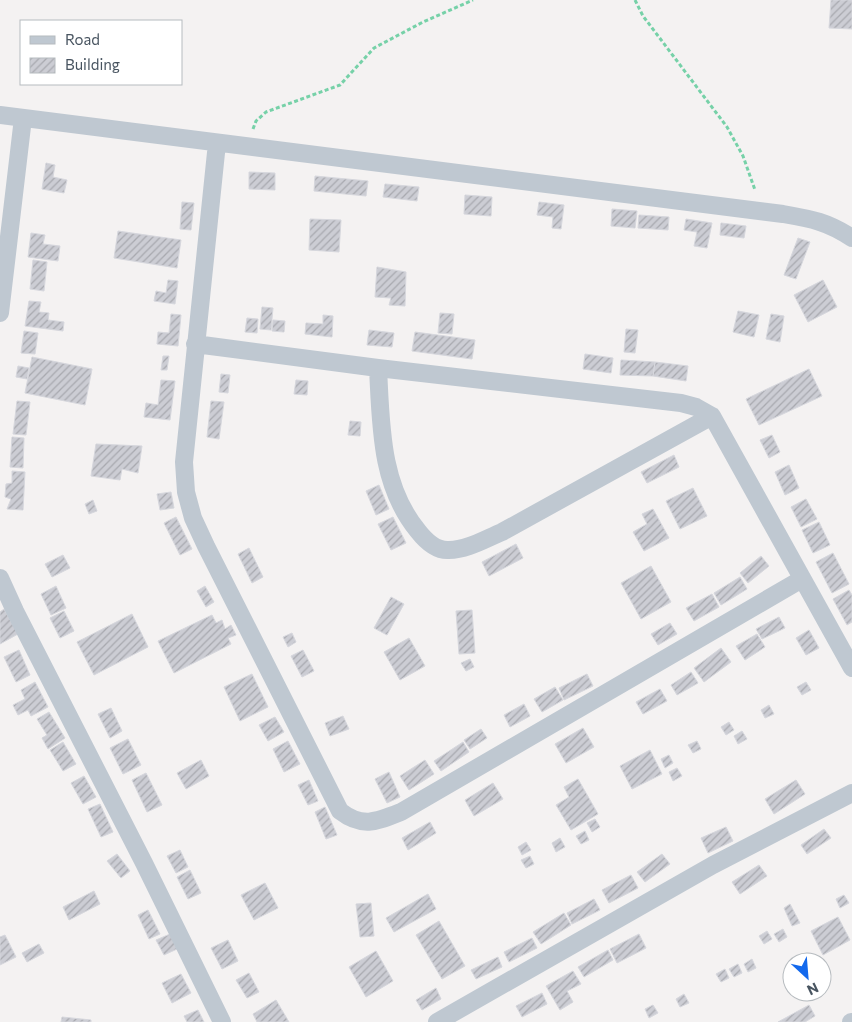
<svg xmlns="http://www.w3.org/2000/svg" width="852" height="1022" font-family="Commissioner,sans-serif">
<defs>
<pattern id="building-hatch" width="6" height="6" patternUnits="userSpaceOnUse" patternTransform="scale(1.25)"><rect width="6" height="6" fill="#cccdd4"/><path d="M-1 1l2-2M0 6l6-6M5 7l2-2" fill="none" stroke="#a8a9af"/></pattern>
</defs>
<rect width="100%" height="100%" fill="#f4f2f2"/>
<path fill="url(#building-hatch)" stroke="#d6d7dd" d="M831,0H852V29L829,28Z
M46,163L55,165L53,177L67,180L64,193L42,189Z
M249,172L275,173V190L249,189Z
M315,176L368,181L366,196L314,191Z
M385,184L419,187L417,201L383,197Z
M465,195L492,197L491,216L464,214Z
M182,202L194,203L191,230L180,229Z
M539,202L564,205L561,229L552,228L553,217L537,215Z
M612,209L637,211L635,228L611,226Z
M639,215L669,217L668,230L638,228Z
M310,219L341,220L339,252L309,250Z
M686,219L712,223L707,248L694,246L697,232L684,230Z
M721,223L746,226L744,238L720,235Z
M118,231L181,240L177,268L114,258Z
M31,233L45,235L43,244L60,246L58,261L28,257Z
M798,238L810,242L796,279L784,275Z
M33,260L47,262L44,291L30,289Z
M377,267L406,272L405,306L389,305L391,298L375,297Z
M168,280L178,281L175,304L154,301L156,291L166,293Z
M823,280L837,307L808,322L794,295Z
M29,301L41,302L39,312L49,313L48,320L64,322L63,331L25,326Z
M262,307L273,308L271,330L260,329Z
M738,311L759,315L754,337L733,332Z
M440,313L454,314L452,334L438,333Z
M171,314L181,315L178,346L157,344L158,332L169,333Z
M771,314L784,316L780,342L766,339Z
M323,315L333,316L332,337L305,334L306,323L323,324Z
M247,318L258,319L257,333L245,332Z
M273,320L285,321L284,332L272,331Z
M626,329L638,330L635,353L624,352Z
M369,330L394,333L392,347L367,345Z
M24,331L38,333L35,354L21,353Z
M415,332L475,340L472,359L412,351Z
M585,354L613,358L611,373L583,369Z
M163,356H169L167,370H161Z
M32,357L92,369L85,405L25,393Z
M621,360L655,362L653,376L620,375Z
M655,362L688,366L686,381L653,376Z
M18,366L29,368L27,379L16,377Z
M809,369L822,396L759,425L746,399Z
M221,374L230,375L228,393L219,392Z
M161,380L175,381L170,420L144,417L146,403L158,405Z
M296,380L308,381L307,395L294,394Z
M17,401L30,402L26,435L13,434Z
M211,401L224,402L219,439L207,437Z
M350,421L361,422L360,436L348,435Z
M772,435L780,452L769,458L760,440Z
M12,437L24,438L23,468L10,467Z
M96,444L142,446L138,473L122,469L120,480L91,476Z
M674,455L679,467L647,483L641,472Z
M789,465L799,488L785,495L775,472Z
M12,471L25,472L23,510L7,509L11,499L5,497L6,484L12,483Z
M379,485L389,509L376,515L366,491Z
M693,488L707,516L680,529L666,501Z
M171,492L174,508L160,510L157,494Z
M806,499L817,519L801,527L791,507Z
M93,500L97,511L89,514L85,504Z
M653,509L669,538L644,551L633,532L647,524L642,514Z
M176,517L192,549L180,555L164,523Z
M393,517L406,543L391,550L378,524Z
M819,522L830,545L813,553L802,530Z
M516,544L523,558L489,576L482,562Z
M249,548L263,577L252,583L238,554Z
M833,553L849,584L832,593L816,562Z
M63,555L70,568L52,577L45,564Z
M761,556L769,566L748,583L740,573Z
M651,566L671,602L641,619L621,583Z
M740,577L747,589L721,605L714,593Z
M56,586L66,608L51,615L41,594Z
M205,586L214,602L206,607L197,591Z
M849,590L852,595V622L847,625L833,599Z
M712,594L719,607L694,621L686,608Z
M391,597L404,604L387,635L374,628Z
M4,609L18,634L0,644V612Z
M472,610L475,653L459,654L456,611Z
M64,611L74,631L60,638L50,618Z
M132,614L148,647L94,675L77,642Z
M212,615L216,623L222,620L225,629L231,625L236,635L228,638L231,644L174,673L158,641Z
M779,617L785,628L762,639L756,629Z
M670,623L677,634L658,645L651,634Z
M809,630L819,648L806,655L796,638Z
M292,633L296,642L288,647L283,637Z
M757,634L765,647L745,660L736,646Z
M409,638L425,666L400,680L384,652Z
M721,648L731,662L704,682L694,668Z
M19,650L30,675L16,682L4,657Z
M303,650L314,671L302,677L291,656Z
M470,659L474,667L466,671L461,663Z
M691,672L698,683L677,695L671,685Z
M252,674L268,707L240,721L224,687Z
M587,674L593,686L564,700L559,688Z
M35,682L48,707L31,716L28,710L18,715L13,705L25,699L21,690Z
M806,682L811,690L802,695L797,687Z
M555,687L563,700L542,712L534,699Z
M660,689L667,701L643,714L636,702Z
M524,704L530,716L510,727L504,715Z
M769,705L774,714L765,718L761,710Z
M111,708L122,731L110,738L98,714Z
M49,712L65,738L48,749L42,738L47,735L37,719Z
M343,716L349,729L330,736L325,723Z
M275,717L284,732L268,741L259,725Z
M729,722L734,730L726,735L721,727Z
M583,728L594,747L566,763L555,744Z
M481,729L487,738L470,749L464,740Z
M742,731L747,739L738,744L734,736Z
M128,739L141,765L123,774L110,748Z
M288,741L300,764L284,772L273,749Z
M697,741L701,749L693,753L688,745Z
M63,742L76,764L63,771L50,750Z
M463,742L469,752L441,771L434,761Z
M650,750L662,774L632,789L620,766Z
M669,755L673,763L665,768L661,759Z
M201,760L209,776L186,789L177,773Z
M425,760L434,774L409,790L400,776Z
M677,768L682,776L673,781L669,772Z
M389,772L400,797L387,803L375,779Z
M146,773L162,805L147,812L132,780Z
M84,776L96,797L83,804L71,783Z
M578,779L598,814L571,830L556,805L569,797L564,787Z
M309,780L318,801L308,805L298,785Z
M796,780L805,794L774,814L765,799Z
M493,783L503,799L474,816L465,800Z
M100,804L113,832L101,837L88,809Z
M325,807L337,835L326,839L315,812Z
M595,819L600,827L592,832L587,823Z
M430,822L436,833L408,850L402,838Z
M726,827L733,841L708,853L701,838Z
M824,829L831,838L807,854L801,845Z
M585,831L589,840L581,844L576,836Z
M560,838L565,847L556,852L552,843Z
M526,842L531,850L522,855L518,847Z
M180,850L188,867L176,873L167,856Z
M117,854L130,871L121,878L107,861Z
M662,854L670,864L645,882L637,872Z
M530,856L534,864L526,868L521,860Z
M759,865L767,876L740,894L732,882Z
M190,870L201,893L188,899L177,877Z
M631,875L638,888L609,903L602,890Z
M265,883L278,908L254,920L241,895Z
M94,891L100,904L69,920L63,907Z
M428,894L436,909L394,932L386,918Z
M844,895L849,903L840,908L836,899Z
M594,899L600,910L572,924L567,913Z
M371,903L374,936L360,937L356,904Z
M790,904L800,923L792,926L784,908Z
M148,910L160,934L149,939L138,915Z
M564,913L571,925L541,944L533,932Z
M838,917L850,940L823,955L811,931Z
M439,921L465,966L442,979L416,935Z
M783,929L787,937L779,942L774,934Z
M767,931L772,939L764,944L759,936Z
M170,934L177,949L164,955L156,940Z
M639,934L646,948L617,963L610,949Z
M5,935L16,957L0,965V937Z
M532,938L537,948L509,962L504,952Z
M228,940L238,961L222,969L211,948Z
M39,944L44,953L27,962L22,953Z
M608,950L613,960L584,977L578,967Z
M376,951L393,981L366,997L349,967Z
M498,957L502,967L476,979L471,970Z
M752,959L756,968L748,972L744,964Z
M738,964L742,973L734,977L729,969Z
M725,969L729,978L721,982L716,974Z
M573,971L581,984L567,991L573,1002L560,1010L546,986Z
M249,973L259,992L247,998L236,980Z
M181,974L191,993L172,1003L162,983Z
M436,988L441,999L422,1010L416,1000Z
M542,993L547,1004L522,1017L516,1006Z
M684,994L689,1003L680,1007L676,999Z
M276,1000L289,1022H257L253,1014Z
M653,1005L658,1013L649,1018L645,1009Z
M809,1005L815,1016L805,1022H778Z
M198,1010L204,1022H187L184,1016Z
M62,1017L91,1020V1022H61Z"/>
<g fill="none" stroke-linecap="round" stroke-linejoin="round">
<path stroke="#76d1a8" stroke-width="3" stroke-dasharray="4 2.5" stroke-linecap="butt" d="M635,0L643,16L727,127L743,156L755,190
M253,129L256,121L266,112L340,85L374,48L423,22L473,0"/>
<path stroke="#bfc8d1" stroke-width="18" d="M0,115L783,214C812,219 828,222 852,238
M217,143L184,462L186,492L193,518L206,546L340,811C362,828 376,822 401,812L802,579
M0,313L23,118
M195,344L378,368L681,403L696,407L712,416L852,668
M378,368C381,424 380,485 418,531C425,540 436,551 449,550C467,550 485,539 502,532L712,416
M0,578L15,611L144,863L222,1022
M437,1022L713,865L852,793
M851,1022H852"/>
</g>
<rect x="20" y="20" width="162" height="65" fill="#ffffff" stroke="#b6bbbf"/>
<rect x="30" y="36" width="25" height="8" fill="#bfc8d1" stroke="#b6bbbf"/>
<text x="65" y="45" font-size="15" fill="#485460">Road</text>
<rect x="30" y="58" width="25" height="15" fill="url(#building-hatch)" stroke="#b6bbbf"/>
<text x="65" y="70" font-size="15" fill="#485460">Building</text>
<g transform="translate(807 977) rotate(154)"><circle r="24" fill="#ffffff" stroke="#b6bbbf"/>
<path d="M0-4L9 19L0 12L-9 19Z" fill="#1369ed"/>
<text y="-8" font-size="14" font-weight="bold" text-anchor="middle" fill="#485460">N</text>
</g>
</svg>
